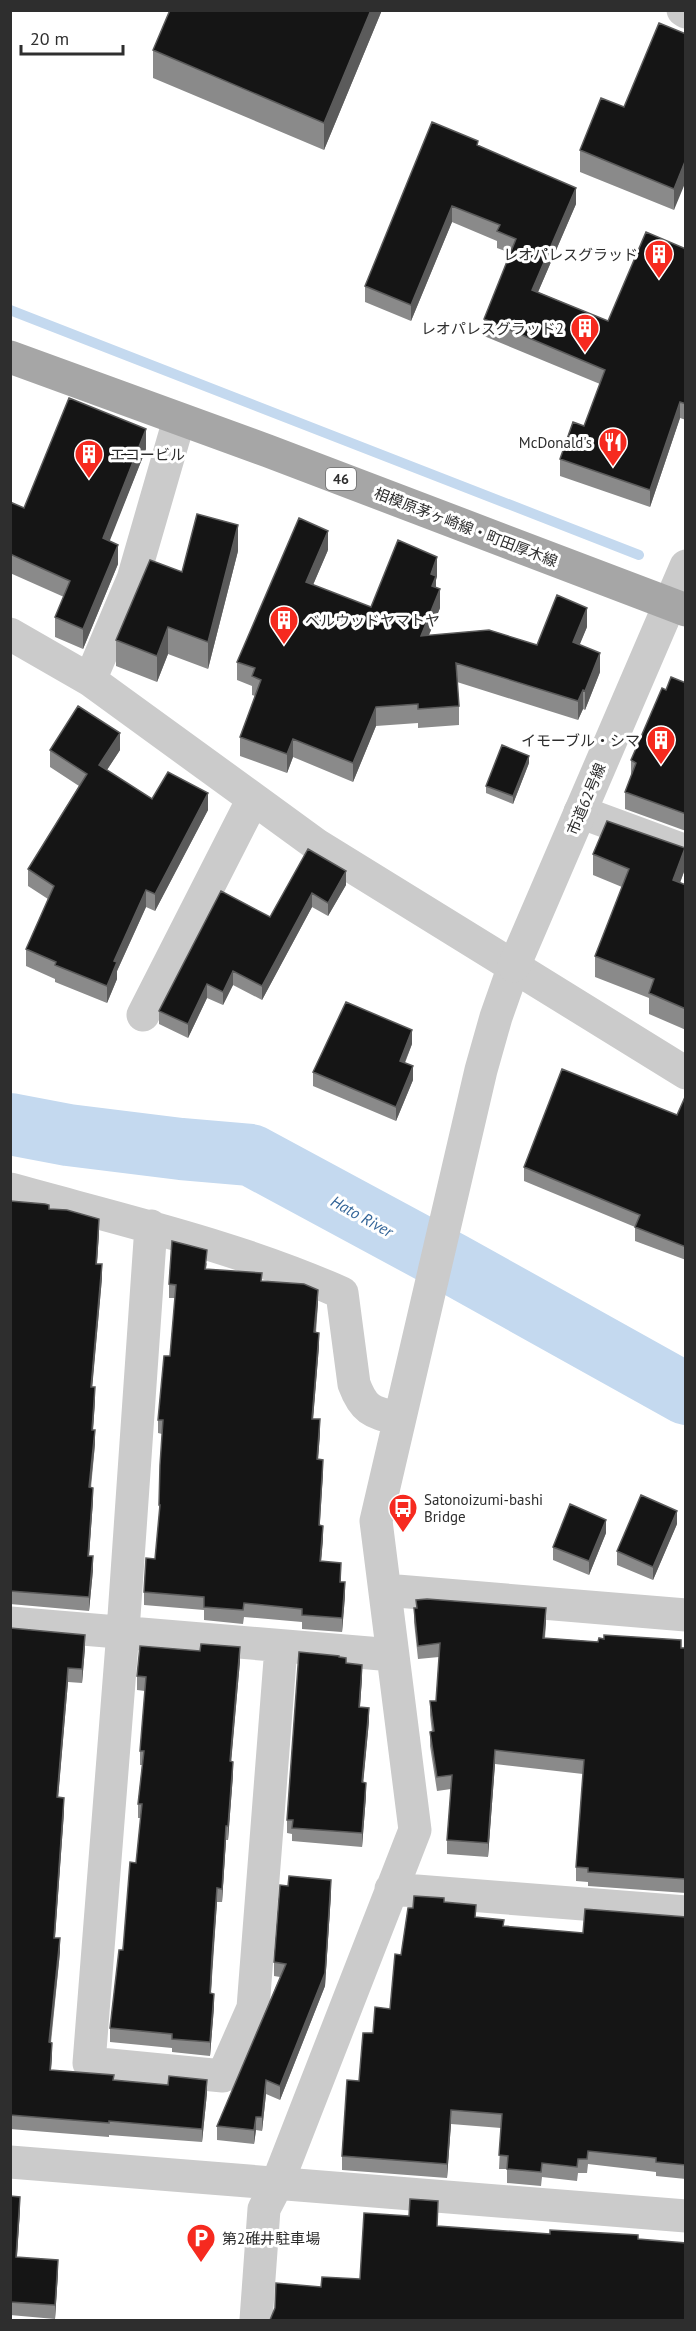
<svg xmlns="http://www.w3.org/2000/svg" width="696" height="2331" font-family="'PT Sans','Noto Sans JP',sans-serif">
<rect width="100%" height="100%" fill="#fff"/>
<g fill="none" stroke-linecap="round" stroke-linejoin="round">
<path stroke="#c4d9ef" stroke-width="10" d="M10,310L639,555"/>
<path stroke="#c4d9ef" stroke-width="62" d="M10,1124L68,1135L181,1149L251,1155L453,1264L686,1394"/>
<path stroke="#cbcbcb" stroke-width="33" d="M683,10L686,12
M10,634L90,680L317,845L686,1073
M90,680L133,579L179,420
M580,812L686,851
M143,1015L253,799
M10,1189C122,1220 236,1246 342,1293L354,1384C364,1411 372,1412 399,1419
M151,1226L123,1631L89,2063L223,2076L253,2008L281,1647
M385,1590L686,1615
M10,1623L393,1655
M391,1889L686,1912
M10,2162L686,2216
M256,2320L264,2209L277,2184L415,1830L376,1521L481,1070L496,1017L514,966"/>
<path stroke="#cbcbcb" stroke-width="33" d="M514,966L686,566"/>
<path stroke="#a6a6a6" stroke-width="33" d="M10,357L268,451L686,610"/>
</g>
<path fill="#8a8a8a" d="M382,10L324,150L153,78V50Z
M686,34L674,210L580,172V150L624,107Z
M478,145L576,204L538,292L608,321L686,249V420L680,418L650,507L560,476V459L584,426L600,384L484,336V319L511,253L497,248V241L452,222L411,321L365,302V286Z
M146,449L109,541L118,564L83,649L55,637V617L64,597L10,573V502L24,508Z
M328,550L313,585L371,607L437,576L436,580V588L440,608L429,635L537,645L587,627L579,645L600,672L585,710L583,709L578,720L457,682L459,706V725L418,728V723L376,726L353,782L293,757L287,773L240,756V737L255,696L252,695V686L237,680V662Z
M238,551L208,669L168,654L157,682L116,666V640L182,572Z
M686,683V831L625,809V792L631,776V760L666,690Z
M50,750H120L107,770L152,799L208,810L155,911L146,907L117,971V979L107,1003L55,982V979L26,966V949L48,899L28,886V869L79,786L50,767Z
M529,763L513,804L486,793V786Z
M308,849L346,885L328,916L312,907L262,1000L233,985L223,1005L207,998L188,1038L159,1024V1011L270,917Z
M593,854L685,869L680,883L686,885V1030L649,1014V998L595,977V956L622,887L593,875Z
M412,1044L405,1063L413,1080L396,1121L313,1086V1072Z
M686,1098V1260L635,1241V1227L524,1181V1167L677,1115Z
M10,1201L49,1209L99,1233L97,1264L102,1278L92,1387L95,1401L93,1430L95,1444L91,1488L93,1501L89,1556L93,1570L89,1611L10,1604Z
M207,1263L206,1269L262,1281L318,1303L316,1333L319,1346L313,1419L320,1433L318,1459L323,1473L319,1525L323,1539L321,1561L341,1576V1582L345,1596L342,1632L302,1629V1622L244,1617L243,1624L204,1620V1610L144,1605V1592L155,1559L159,1518V1505L162,1434L158,1433V1420L170,1356L175,1298H169V1284Z
M677,1524L653,1580L617,1565V1551Z
M606,1533L589,1575L553,1560V1547Z
M416,1600L546,1622L545,1638L686,1648V1893L588,1886V1882L576,1881V1867L583,1774L495,1764L488,1857L447,1854V1840L451,1789L437,1791L430,1746V1732H432L430,1715V1701H436L439,1657L418,1659L414,1622V1608H416Z
M10,1628L85,1648L82,1683L68,1682L58,1797L64,1812L55,1938L60,1952L51,2043L52,2056L51,2070L114,2080L207,2093L202,2142L109,2135V2137L10,2129Z
M339,1657L346,1663L362,1678L360,1707L369,1721L363,1782L366,1796L362,1847L292,1841V1834L287,1833V1820Z
M240,1661L231,1761L233,1775L228,1840H226L222,1902H217L212,1970L211,1993L214,2007L210,2056L172,2052V2048L110,2042V2028L136,1863L141,1818H138V1804L142,1765H140V1751L145,1691L137,1690V1676Z
M331,1894L325,1986L280,2100L266,2094L262,2131L256,2130L254,2144L217,2140V2126L280,1977L274,1976V1962Z
M444,1902L476,1917L504,1927L583,1933L686,1917V2179L656,2176V2172L648,2171L588,2164L587,2173H578L577,2181L542,2177L541,2186L507,2183V2169H499L501,2128L451,2124L447,2178L342,2170V2156L359,2081L373,2033L390,2009L401,1955L413,1908Z
M10,2196L20,2210L17,2257L58,2273L55,2319L10,2315Z"/>
<path fill="#5b5b5b" d="M371,10H382L324,150V123Z
M686,159V181L674,210V189Z
M576,188V204L532,306V290Z
M452,206V222L411,321V305Z
M680,402V418L650,507V490Z
M146,429V449L103,558V538Z
M238,525V551L208,669V642Z
M328,531V550L306,601V582Z
M118,545V564L83,649V629Z
M437,557V576L436,580V595L432,605L431,574Z
M440,589V608L421,654V636Z
M587,608V627L573,661V642Z
M168,627V654L157,682V656Z
M600,653V672L585,710V691Z
M583,690V709L578,720V701Z
M376,707V726L353,782V763Z
M120,733V750L99,782V765Z
M293,739V757L287,773V754Z
M529,756V763L513,804V796Z
M208,793V810L155,911V894Z
M685,848V869L673,901V880Z
M346,871V885L328,916V903Z
M146,890V907L117,971V979L107,1003V986L114,961Z
M312,893V907L262,1000V986Z
M233,971V985L223,1005V992Z
M207,984V998L188,1038V1024Z
M412,1030V1044L400,1074V1061Z
M413,1066V1080L396,1121V1107Z
M99,1219V1233L96,1277V1264Z
M102,1264V1278L91,1401V1387Z
M318,1290V1303L314,1346V1332Z
M319,1333V1346L312,1432V1419Z
M95,1387V1401L92,1444V1430Z
M320,1419V1433L317,1473V1459Z
M95,1430V1444L89,1501V1487Z
M323,1460V1473L319,1539V1525Z
M93,1488V1501L88,1570V1556Z
M677,1511V1524L653,1580V1567Z
M606,1520V1533L589,1575V1561Z
M323,1526V1539L320,1574V1561Z
M93,1556V1570L89,1611V1597Z
M345,1582V1596L342,1632V1618Z
M546,1608V1622L543,1652V1638Z
M85,1635V1648L82,1683V1669Z
M240,1647V1661L230,1775V1761Z
M362,1665V1678L359,1720V1707Z
M68,1668V1682L57,1811V1797Z
M369,1708V1721L362,1796V1782Z
M495,1750V1764L488,1857V1843Z
M233,1762V1775L228,1840V1826Z
M366,1783V1796L362,1847V1833Z
M64,1798V1812L54,1951V1938Z
M226,1826V1840L222,1902V1889Z
M331,1880V1894L325,1986L280,2100V2086Z
M217,1888V1902L210,2007L212,1956Z
M60,1938V1952L49,2056V2042Z
M214,1994V2007L210,2056V2042Z
M52,2043V2056L50,2083V2070Z
M207,2080V2093L202,2142V2129Z
M266,2080V2094L262,2131V2117Z
M451,2110V2124L447,2178V2164Z
M256,2117V2130L254,2144V2130Z
M20,2197V2210L16,2270V2257Z
M58,2260V2273L55,2319V2305Z"/>
<path fill="#151515" stroke="#5b5b5b" stroke-width="1.5" d="M170,10H371L324,123L153,50Z
M659,23L686,34V159L674,189L580,150L601,98L624,107Z
M432,122L478,141L477,145L576,188L532,290L608,321L646,232L686,249V404L680,402L650,490L560,459L573,422L584,426L605,370L484,319L516,239L497,231L500,225L452,206L411,305L365,286Z
M69,398L146,429L103,538L118,545L83,629L55,617L70,581L10,554V502L24,508Z
M197,514L238,525L208,642L168,627L157,656L116,640L150,560L182,572Z
M299,518L328,531L306,582L371,607L398,540L437,557L431,574L436,576L432,586L440,589L421,636L489,630L537,645L557,595L587,608L573,642L600,653L585,691L583,690L578,701L456,663L459,706L418,709V704L376,707L353,763L293,739L287,754L240,737L261,680L252,676L255,668L237,662Z
M671,677L686,683V814L625,792L636,763L631,760L662,688L666,690Z
M78,706L120,733L99,765L152,799L168,772L208,793L155,894L146,890L114,961L117,962L107,986L55,965L56,962L26,949L54,886L28,869L87,774L50,750Z
M502,745L529,756L513,796L486,786Z
M607,821L685,848L673,880L686,885V1009L649,993L654,979L595,956L629,869L593,854Z
M308,849L346,871L328,903L312,893L262,986L233,971L223,992L207,984L188,1024L159,1011L221,891L270,917Z
M346,1002L412,1030L400,1061L413,1066L396,1107L313,1072Z
M562,1069L677,1115L685,1097L686,1098V1247L635,1227L640,1215L524,1167Z
M10,1201L45,1204L49,1205V1209L67,1210L99,1219L96,1264H102L91,1387H95L92,1430H95L89,1487L93,1488L88,1556H93L89,1597L10,1591Z
M172,1241L207,1250L205,1269L262,1273L261,1281L304,1284L318,1290L314,1332L319,1333L312,1419H320L317,1459L323,1460L319,1525L323,1526L320,1561L341,1563L340,1582H345L342,1618L302,1615V1609L244,1603L243,1610L204,1607V1597L144,1592L146,1558L155,1559L160,1505H159L160,1465L163,1420H158L164,1356H170L176,1285L169,1284Z
M641,1495L677,1511L653,1567L617,1551Z
M570,1504L606,1520L589,1561L553,1547Z
M427,1599L546,1608L543,1638L598,1642L599,1638L604,1639V1635L681,1640V1648H686V1879L588,1872V1868L576,1867L584,1760L495,1750L488,1843L447,1840L452,1775L437,1777L430,1732L434,1731L430,1701H436L440,1643L418,1646L414,1608H417L416,1600Z
M10,1628L85,1635L82,1669L68,1668L57,1797L64,1798L54,1938H60L49,2042L52,2043L50,2070L114,2075L113,2080L168,2085L169,2076L207,2080L202,2129L109,2121V2123L10,2115Z
M201,1644L240,1647L230,1761L233,1762L228,1826H226L222,1889L217,1888L212,1956L210,1993L214,1994L210,2042L172,2039V2034L110,2028L119,1950H123L130,1862L136,1863L142,1804H138L144,1751H140L146,1677L137,1676L140,1646L200,1651Z
M299,1652L339,1656V1657L346,1658V1663L362,1665L359,1707L369,1708L362,1782L366,1783L362,1833L292,1828L293,1820H287Z
M289,1876L331,1880L325,1973L280,2086L266,2080L262,2117H256L254,2130L217,2126L286,1964L274,1962L280,1885L288,1886Z
M414,1896L444,1898V1902L476,1905L475,1917L504,1920L503,1926L583,1933L585,1909L686,1917V2165L656,2162V2158L648,2157L588,2151L587,2159H578L577,2167L542,2163L541,2172L507,2169L508,2156L499,2155L502,2114L451,2110L447,2164L342,2156L347,2080L359,2081L363,2033H373L375,2007L390,2009L395,1954L401,1955L408,1908H413Z
M10,2196L20,2197L16,2257L58,2260L55,2305L10,2302Z
M410,2199L438,2201L437,2226L550,2234V2230L638,2235V2239L686,2243V2320H270L275,2308L276,2283L321,2287L322,2277L360,2279L364,2213L409,2216Z"/>
<defs>
<g id="building-pin" transform="scale(1.5)"><path d="M0 17L-7.5 6A9.5 9.5 0 1 1 7.5 6Z" fill="#f62a1f" stroke="#fff"/><path d="M-4-6H4V6H1V3H-1V6H-4ZM-2.5-4.3h1.7v1.8h-1.7ZM.8-4.3h1.7v1.8H.8ZM-2.5-1h1.7V.8h-1.7ZM.8-1h1.7V.8H.8Z" fill="#fff"/></g>
<g id="restaurant-pin" transform="scale(1.5)"><path d="M0 17L-7.5 6A9.5 9.5 0 1 1 7.5 6Z" fill="#f62a1f" stroke="#fff"/><path d="M-5-6h1v4h1v-4h1v4h1v-4h1v5L-1.5 .5V6h-2V.5L-5-1ZM5-6V6H3V1.5H1.5Q1.5-4 5-6Z" fill="#fff"/></g>
<g id="bus-pin" transform="scale(1.5)"><path d="M0 17L-7.5 6A9.5 9.5 0 1 1 7.5 6Z" fill="#f62a1f" stroke="#fff"/><path d="M-5-6H5V4H4V6H2V4H-2V6H-4V4H-5ZM-3.5-4V0h7V-4ZM-3.5 1.2v1.5H-2V1.2ZM2 1.2v1.5H3.5V1.2Z" fill="#fff"/></g>
<g id="parking-pin" transform="scale(1.5)"><path d="M0 17L-7.5 6A9.5 9.5 0 1 1 7.5 6Z" fill="#f62a1f" stroke="#fff"/><path d="M-3.5-5.5H1a3.5 3.5 0 0 1 0 7H-1V5.5H-3.5ZM-1-3.4V-.6H.8a1.4 1.4 0 0 0 0-2.8Z" fill="#fff"/></g>
</defs>
<g fill-rule="evenodd">
<use href="#building-pin" x="659" y="254"/>
<use href="#building-pin" x="585" y="328"/>
<use href="#restaurant-pin" x="613" y="442"/>
<use href="#building-pin" x="89" y="454"/>
<use href="#building-pin" x="284" y="620"/>
<use href="#building-pin" x="661" y="740"/>
<use href="#bus-pin" x="403" y="1508"/>
<use href="#parking-pin" x="201" y="2238"/>
</g>
<g text-anchor="middle" dominant-baseline="central" stroke-width="6" stroke-linejoin="round" paint-order="stroke">
<rect fill="#fff" stroke="#6d6d6d" stroke-width="1.5" x="326" y="468" width="30" height="22" rx="4.5"/>
<g font-size="14" font-weight="bold" fill="#2e2e2e">
<text x="341" y="479">46</text>
</g>
<g font-size="15" fill="#2e2e2e" stroke="#fff" text-anchor="end">
<text x="638" y="254">レオパレスグラッド</text>
<text x="564" y="328">レオパレスグラッド2</text>
<text x="592" y="442">McDonald's</text>
<text x="110" y="454" text-anchor="start">エコービル</text>
<text x="305" y="620" text-anchor="start">ベルウッドヤマトヤ</text>
<text x="640" y="740">イモーブル・シマ</text>
<text x="424" y="1499" text-anchor="start">Satonoizumi-bashi<tspan x="424" dy="17">Bridge</tspan></text>
<text x="222" y="2238" text-anchor="start">第2碓井駐車場</text>
</g>
<g font-size="15" fill="#2e2e2e" stroke="#fff">
<text transform="translate(466 527) rotate(21)">相模原茅ヶ崎線・町田厚木線</text>
<text transform="translate(586 799) rotate(-67)">市道62号線</text>
</g>
<g font-size="16" font-style="italic" fill="#346598" stroke="#fff">
<text transform="translate(362 1216) rotate(29)">Hato River</text>
</g>
</g>
<rect width="696" height="2331" fill="none" stroke="#2e2e2e" stroke-width="24"/>
<path d="M21 45v9h102v-9" fill="none" stroke="#2e2e2e" stroke-width="3"/>
<text x="30" y="45" font-size="18" fill="#2e2e2e" stroke="#ffffff" stroke-width="4.5" paint-order="stroke">20 m</text>
</svg>
